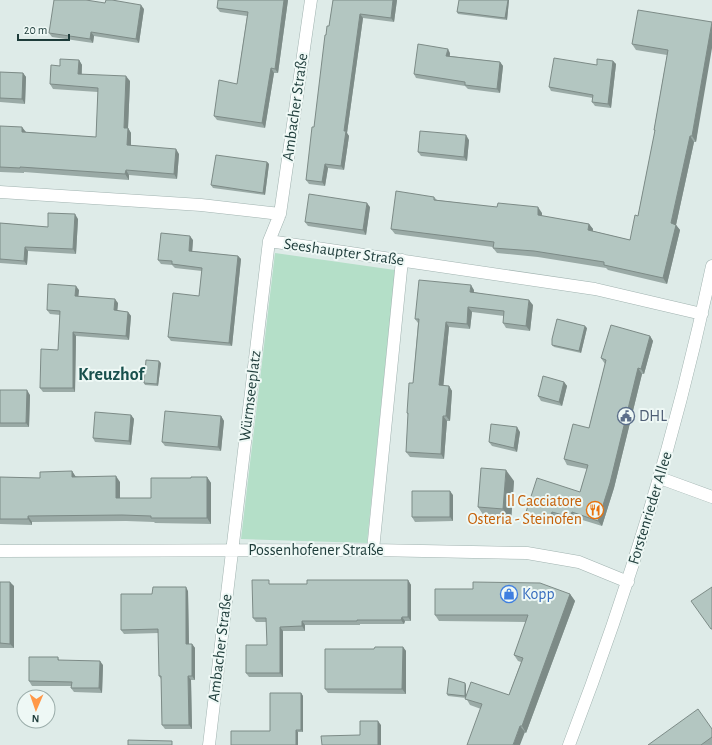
<svg xmlns="http://www.w3.org/2000/svg" width="712" height="745" font-family="'Alegreya Sans',sans-serif">
<rect width="100%" height="100%" fill="#deebe8"/>
<path fill="#b4dfc8" d="M275,253L395,270L367,543L241,539Z"/>
<g fill="none" stroke-linecap="round" stroke-linejoin="round">
<g stroke="#a1b3b0" stroke-width="13">
<path id="street" d="M0,192L201,205L280,214
M269,241L595,289L702,314
M660,478L712,497
M373,550L402,260
M0,551L373,550L527,553L579,562L628,582
M209,745L269,241L280,214L311,0
M569,745C629,589 678,429 712,266"/>
</g>
<use href="#street" stroke="#fff" stroke-width="12"/>
</g>
<path fill="#9aaaa6" d="M288,0L278,73H274L265,128L217,120L214,116L237,84L247,16L220,12L217,8Z
M333,0H397L394,22L363,18L347,133L349,136L344,170L328,168L325,186L309,184L306,180L314,127Z
M459,0H509L507,20L458,14L457,12Z
M144,9L139,43L94,36L93,43L52,37L49,33Z
M712,22L696,142H694L676,225L680,230L667,284L608,270L606,268L538,257L497,253L493,248V247L395,234L391,229L434,197L437,200L542,213V216L589,224L593,229V231L630,240L638,216L655,131L654,130L667,55L636,50L632,44Z
M450,53V56L500,62L503,66L500,93L468,89L465,86L416,78L414,74Z
M79,60L82,65V74L130,81L128,128L131,133V145L179,154L177,179L129,175V180L24,172V173L0,172V126L26,132L96,137L98,92L53,89L50,84L60,66Z
M613,61L616,64L611,108L595,106L592,102L593,98L551,91L549,87L597,65Z
M0,72L23,73L26,77L25,104L0,102Z
M469,140L467,161L421,156L418,152Z
M267,162L269,164L265,195L213,188L211,185Z
M370,207L366,235L308,226L305,222Z
M78,219L76,254L28,251L27,265L0,263V223L48,227Z
M193,240L192,251L238,256L241,259L232,346L171,341L168,337L199,296L202,271L175,268L172,265L161,264L158,260Z
M79,290L78,296L118,303L117,311L128,312L131,316L129,340L76,336L75,392H43L40,388L58,350L60,315L50,314L47,310Z
M474,290V292L533,305L530,331L506,328L503,323L504,316L472,312L470,329L449,327L443,386H449L452,391L450,421H447L444,459L410,457L406,452L408,415L407,413L413,383L418,323L415,319Z
M587,328L581,353L554,347L552,345Z
M650,336L653,341L644,374H642L614,488L602,526L576,518L574,523L556,517L553,525L530,517L526,512L580,492L587,469L567,465L564,459L589,428L605,364L601,358Z
M161,363L158,386L145,385L144,383Z
M564,382L567,386L562,406L541,401L538,396Z
M0,390L30,395L29,427H0Z
M131,415L134,419L131,445L95,442L93,438Z
M221,416L224,421L221,451L165,446L162,442Z
M520,432L517,452L492,446L489,442Z
M72,471L75,476L120,482V498H151L191,478L207,477L211,483V524L155,523L154,522L126,521L32,522V525L0,524V477L40,478Z
M514,481L511,521L486,519L478,507Z
M453,495V521L415,522L412,517Z
M408,580L411,585V621H405L404,624H360V625H305V631H283V677H249L246,673L267,645V622H256L253,618L272,584H307Z
M0,582L14,586V648H0Z
M188,591L189,644H192L195,648V680H191L192,729H165L162,725L161,679L159,676V633L124,634L121,630L152,594Z
M570,594L575,601L526,733L481,709L470,705L466,698L448,696L447,694L466,685V696L509,695L521,662L518,661L514,655L526,622L439,621L435,615Z
M403,647L406,651V694L328,693L325,689L374,649Z
M58,657L59,660L103,665L102,693L74,692L71,688V686H32L29,681Z
M301,693L303,696V732H298V745H231L270,731Z
M712,729V745H648Z"/>
<path fill="#7d8b87" d="M284,0H288L278,73L275,69Z
M393,0H397L394,22L391,18Z
M508,0H509L507,20L505,18Z
M141,5L144,9L139,43L136,39Z
M360,14L363,18L347,133L349,136L344,170L341,166L344,131Z
M712,22V48L696,142L692,136Z
M91,32L94,36L93,43L90,39Z
M448,49L450,53L449,60L446,56Z
M79,60L82,65L81,79L78,74Z
M613,61L616,64L611,108L608,104Z
M500,62L503,66L500,93L497,89Z
M271,68L274,73L265,128L262,123Z
M23,73L26,77L25,104L22,99Z
M126,76L130,81L128,128L131,133V150L127,145L124,128Z
M22,127L26,132H22Z
M466,135L469,140L467,161L464,157Z
M690,136L694,142L676,225L680,230L667,284L663,278L671,223Z
M176,149L179,154L177,179L174,174Z
M267,162L269,164L265,195L263,193Z
M325,164L328,168L325,186L322,182Z
M126,170L129,175V180L125,174Z
M367,203L370,207L366,235L363,230Z
M538,207L542,213V221L538,215Z
M75,214L78,219L76,254L73,249Z
M589,224L593,229L592,236L588,230Z
M190,236L193,240L192,254L189,251Z
M25,247L28,251L27,265L24,261Z
M238,256L241,259L232,346L229,343Z
M471,285L474,290L473,297L470,292Z
M76,286L79,290L78,300L75,296Z
M115,299L118,303L117,314L114,310Z
M529,300L533,305L530,331L526,326Z
M468,307L472,312L470,329L467,324Z
M128,312L131,316L129,340L126,336Z
M446,322L449,327L443,390L439,385Z
M585,326L587,328L581,353L579,351Z
M73,332L76,336L75,392L73,388Z
M650,336L653,341L644,374L641,369Z
M159,361L161,363L158,386L157,384Z
M638,368L642,374L614,488L602,526L598,521Z
M564,382L567,386L562,406L559,402Z
M449,386L452,391L450,421L446,416Z
M27,390L30,395L29,427L26,423Z
M131,415L134,419L131,445L129,441Z
M221,416L224,421L221,451L218,447Z
M443,416L447,421L444,459L441,454Z
M517,427L520,432L517,452L514,448Z
M506,470L514,481L511,521L503,509Z
M72,471L76,477H72Z
M116,476L120,482V504L116,498Z
M207,477L211,483V524L207,518Z
M450,491L453,495V521L450,517Z
M552,512L556,517L553,525L549,519Z
M572,512L576,518L574,523L570,517Z
M28,516L32,522V525L28,519Z
M408,580L411,585V621L408,617Z
M10,582L14,586V648L10,644Z
M186,587L188,591L189,647L186,644Z
M570,594L575,601L526,733L522,726Z
M402,617L405,621L404,624L401,620Z
M302,621L305,625V631L302,626Z
M280,627L283,631V677L280,673Z
M192,644L195,648V680L192,676Z
M403,647L406,651V694L402,689Z
M100,661L103,665L102,693L99,688Z
M188,676L191,680L192,729L189,725Z
M465,683L466,685V698L465,696Z
M301,693L303,696V732L301,730Z
M378,721L381,725V745H378Z
M520,726L525,732L520,745H513Z
M296,730L298,732V745H296Z"/>
<path fill="#b3c6c1" stroke="#7d8b87" d="M54,0H86L105,3L106,0H112L141,5L136,39L91,32L90,39L49,33Z
M218,0H284L275,69L271,68L262,123L214,116L219,80L237,84L248,12L217,8Z
M333,0H393L391,18L360,14L344,131H346L341,166L325,164L322,182L306,180L312,127H314L325,35H326L327,26H329Z
M459,0H508L505,18L457,12Z
M638,10L712,22L692,136H690L671,223L676,225L663,278L604,265V262L534,251L493,248L494,242L391,229L396,191L434,197V200L497,207L498,203L538,207V215L589,224L588,230L630,240L635,215L638,216L655,130H654L668,50L632,44Z
M418,44L448,49L446,56L500,62L497,89L465,85V82L414,74Z
M554,58L597,65V59L613,61L608,104L592,102L593,95L549,87Z
M60,59L79,60L78,74L126,76L124,128H128L127,145L176,149L174,174L126,170L125,174L20,167V168L0,167V126L22,127V132L96,137L98,88L50,84L51,65L60,66Z
M0,72L23,73L22,99L0,98Z
M420,131L466,135L464,157L418,152Z
M216,155L267,162L263,193L211,185Z
M309,194L367,203L363,230L305,222Z
M48,213L75,214L73,249L25,247L24,261L0,259V223L48,227Z
M161,233L190,236L189,251L238,256L229,343L168,337L173,293L199,296L202,268L172,264V261L158,260Z
M419,280L471,285L470,292L529,300L526,326L503,323L504,311L468,307L467,324L446,322L439,385L449,386L446,416H443L441,454L406,452L408,413H407L409,383H413L419,319H415Z
M48,284L76,286L75,296L115,299L114,310L128,312L126,336L73,332V388H40L41,349L58,350L60,311L47,310Z
M557,319L585,326L579,351L552,345V339Z
M611,325L650,336L641,369L638,368L610,483L598,521L572,512L570,517L552,512L549,519L526,512L537,478L580,492L588,465L564,459L573,424L589,428L606,360L601,358Z
M146,360L159,361L157,384L144,383Z
M543,376L564,382L559,402L538,396Z
M0,390H27L26,423H0Z
M165,411L221,416L218,447L162,442Z
M95,412L131,415L129,441L93,438Z
M491,424L517,427L514,448L489,442Z
M481,468L506,470L503,509L478,507Z
M72,471V477L116,476V498H151V478H191V477H207V518H151V516L122,515L28,516V519H0V477L40,478V472Z
M412,491H450V517H412Z
M252,580H269V584H307V580H408V617H402L401,620H357V621H302V626L280,627V673H246V645H267L266,618H253Z
M0,582H10V644L0,643Z
M473,582L540,583L570,594L522,726H520L513,745H467L482,704L465,699L471,682L509,695L523,658L514,655L528,615H435V589H473Z
M153,587H186V644H192V676H188L189,725H162L161,676H159L158,629L121,630V594H152Z
M712,587V629H711L691,601Z
M375,647H403L402,689H325V649H374Z
M29,657H58V660L100,661L99,688H71L72,682L29,681Z
M449,678L465,683V696L447,694Z
M270,693H301V730H296V745H231V731H270Z
M698,709L712,729V737L701,745H648Z
M360,721H378V745H322L321,736L360,735Z
M128,740L172,741V745H128Z"/>
<defs>
<g id="civic-ring" transform="scale(0.9)"><circle r="9.5" fill="#eef8f5" stroke="#5c6f8a" stroke-width="1.5"/><path d="M-.6-6.5H3V-4.5H.6V-3L4-1V1h2V6H-6V1h2V-1L-.6-3ZM-1.2 2.5V6h2.4V2.5Z" fill="#5c6f8a"/></g>
<g id="restaurant-ring" transform="scale(0.9)"><circle r="9.5" fill="#eef8f5" stroke="#e8710a" stroke-width="1.5"/><path d="M-5-6h1v4h1v-4h1v4h1v-4h1v5L-1.5 .5V6h-2V.5L-5-1ZM5-6V6H3V1.5H1.5Q1.5-4 5-6Z" fill="#e8710a"/></g>
<g id="shop-ring" transform="scale(0.9)"><circle r="9.5" fill="#eef8f5" stroke="#3f7fe0" stroke-width="1.5"/><path d="M-5-2.5h2.3a2.7 3.5 0 0 1 5.4 0H5L5.5 6h-11ZM-1.5-2.5h3a1.5 2.3 0 0 0-3 0Z" fill="#3f7fe0"/></g>
</defs>
<g fill-rule="evenodd">
<use href="#civic-ring" x="626" y="416"/>
<use href="#restaurant-ring" x="595" y="510"/>
<use href="#shop-ring" x="509" y="594"/>
</g>
<g text-anchor="middle" dominant-baseline="central" stroke-width="4" stroke-linejoin="round" paint-order="stroke">
<g font-size="16" fill="#1e3c3a" stroke="#eef8f5">
<text transform="translate(295 107) rotate(-82)">Ambacher Straße</text>
<text transform="translate(344 252) rotate(8)">Seeshaupter Straße</text>
<text transform="translate(250 396) rotate(-83)">Würmseeplatz</text>
<text transform="translate(650 508) rotate(-73)">Forstenrieder Allee</text>
<text x="316" y="550">Possenhofener Straße</text>
<text transform="translate(220 648) rotate(-83)">Ambacher Straße</text>
</g>
<g font-size="16" fill="#4e5e75" stroke="#eef8f5" text-anchor="start">
<text x="639" y="416">DHL</text>
</g>
<g font-size="16" fill="#c56008" stroke="#eef8f5" text-anchor="end">
<text x="582" y="501">Il Cacciatore<tspan x="582" dy="18">Osteria - Steinofen</tspan></text>
</g>
<g font-size="16" fill="#366cbe" stroke="#eef8f5" text-anchor="start">
<text x="522" y="594">Kopp</text>
</g>
<g font-size="18" font-weight="bold" fill="#18504d" stroke="#eef8f5">
<text x="111" y="375">Kreuzhof</text>
</g>
</g>
<g transform="translate(36 709) rotate(182)"><circle r="19" fill="#eef8f5" stroke="#9badaa"/>
<path d="M0-3L7 15L0 10L-7 15Z" fill="#ff9848"/>
<text y="-6" font-size="11" font-weight="bold" text-anchor="middle" fill="#1e3c3a">N</text>
</g>
<path d="M18 34v6h51v-6" fill="none" stroke="#1e3c3a" stroke-width="2"/>
<text x="24" y="34" font-size="12" fill="#1e3c3a" stroke="#eef8f5" stroke-width="3" paint-order="stroke">20 m</text>
</svg>
